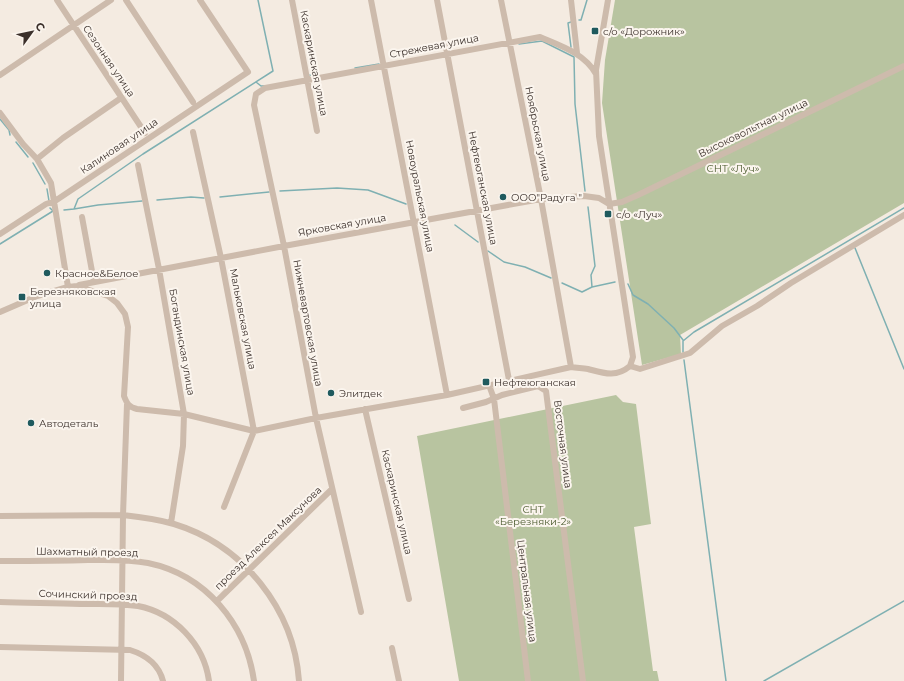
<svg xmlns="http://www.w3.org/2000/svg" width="904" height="681" font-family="Montserrat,sans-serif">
<rect width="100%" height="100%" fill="#f4ebe1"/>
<path fill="#b8c4a0" d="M615,0H904V203L680,335L681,354L642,365L602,103L605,60Z
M616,395L623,402L636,404L651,524L634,527L653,671H657L659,681H459L417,436Z"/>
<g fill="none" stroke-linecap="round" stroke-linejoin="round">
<path stroke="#7fb0b2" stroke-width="1.5" d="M579,20H581L587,0
M519,44L542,41L574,57L575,104L585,191
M571,47L568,23L571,22
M355,68L379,64
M310,75L316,76
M256,82L261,86H265
M0,119L9,130L10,135
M16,142L28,157
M33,163L45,184
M47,189L49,201
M280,191L337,188L368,190L406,204
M220,197L269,192
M157,200L191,197L204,198
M588,207L595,266L591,275L592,287
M74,209L98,205L142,201
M64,210L74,209L78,199L143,154L273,71L258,0
M455,225L478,242
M0,244L53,211L50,208
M855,248L904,369
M488,251L504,262L525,267L551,278
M562,283L582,292L592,287L615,282
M628,284L633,295L648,304L674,328L683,340
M683,352V341L694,332L904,208
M684,360L726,681
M764,681L904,601"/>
<path stroke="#cdbbac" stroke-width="6" d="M57,0L145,133
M126,0L193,102
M292,0L317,131
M371,0L447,395
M437,0L509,380
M501,0L541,199L571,367
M571,0L577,53
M608,0L596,70L599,136L633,357L630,366
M0,75L111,0
M0,113L23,144L37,159L51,183L68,287
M193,132L221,258L254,431L224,507
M37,159L63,138L121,98
M138,165L159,269L184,414L183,446L171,523
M609,204L622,202L638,195L904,66
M82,217L94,282
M0,234L46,204L55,201L248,72L200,0
M79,285L284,246L541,199L584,196L599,198L609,204
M0,312L37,296L68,287L77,286L108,296L117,303L125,314L128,327L124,396C127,404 129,407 137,409L184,414L254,431L316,418L447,395L571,367C577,368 582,368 588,369C603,373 616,378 630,366
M630,366L640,369L690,353L722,326L757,306L791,283L904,215
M489,385L494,399L528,681
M463,408L486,402L502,395L538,386L546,391L583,681
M365,409L409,599
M0,516L123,515C141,517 157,519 174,524C243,545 294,609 299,681
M0,561C29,561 59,561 88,560C108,560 128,559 148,563C206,575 246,624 254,681
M217,601L332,489
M0,602C27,603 53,603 80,604C99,604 119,603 138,606C174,613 204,644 209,681
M361,612L316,418L284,246L254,105L256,94L265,88L540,37C561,46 584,53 596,74
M0,647L130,650C146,655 159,665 163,681
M392,648L399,681
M121,681L123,515L127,404"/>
</g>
<g fill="#1f5a5e" stroke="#fbf5ee" stroke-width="1.5">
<rect x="591" y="27" width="8" height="8" rx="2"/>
<circle cx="503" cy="197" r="4"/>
<rect x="604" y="210" width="8" height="8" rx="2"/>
<circle cx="47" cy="273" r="4"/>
<rect x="18" y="293" width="8" height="8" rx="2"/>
<rect x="482" y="378" width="8" height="8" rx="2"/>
<circle cx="331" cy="393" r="4"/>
<circle cx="31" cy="423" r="4"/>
</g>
<g text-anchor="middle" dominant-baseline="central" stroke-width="4" stroke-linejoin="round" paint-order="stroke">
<g font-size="10" fill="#3b302b" stroke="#fbf5ee" text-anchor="start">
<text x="603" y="31">с/о «Дорожник»</text>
<text x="511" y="197">ООО"Радуга "</text>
<text x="616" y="214">с/о «Луч»</text>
<text x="55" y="273">Красное&amp;Белое</text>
<text x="30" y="291">Березняковская<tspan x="30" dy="12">улица</tspan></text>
<text x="494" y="382">Нефтеюганская</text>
<text x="339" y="393">Элитдек</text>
<text x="39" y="423">Автодеталь</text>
</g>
<g font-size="10" fill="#3b302b" stroke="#fbf5ee">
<text transform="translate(434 46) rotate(-11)">Стрежевая улица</text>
<text transform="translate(109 61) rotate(56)">Сезонная улица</text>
<text transform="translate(314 63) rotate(79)">Каскаринская улица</text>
<text transform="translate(753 128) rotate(-26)">Высоковольтная улица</text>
<text transform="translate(538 134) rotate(79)">Ноябрьская улица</text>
<text transform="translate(119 146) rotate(-34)">Калиновая улица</text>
<text transform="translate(483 188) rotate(79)">Нефтеюганская улица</text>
<text transform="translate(420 196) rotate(79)">Новоуральская улица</text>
<text transform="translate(342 225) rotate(-10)">Ярковская улица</text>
<text transform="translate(243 319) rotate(79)">Мальковская улица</text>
<text transform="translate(308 323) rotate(80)">Нижневартовская улица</text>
<text transform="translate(182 342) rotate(80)">Богандинская улица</text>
<text transform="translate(563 444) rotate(83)">Восточная улица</text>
<text transform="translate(397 502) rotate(77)">Каскаринская улица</text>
<text transform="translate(268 538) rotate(-44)">проезд Алексея Максунова</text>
<text transform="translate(87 552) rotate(1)">Шахматный проезд</text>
<text transform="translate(527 591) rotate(83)">Центральная улица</text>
<text transform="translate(88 595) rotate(2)">Сочинский проезд</text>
</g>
<g font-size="10" fill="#4a5a2e" stroke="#fbf5ee">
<text x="733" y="168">СНТ «Луч»</text>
<text x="533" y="509">СНТ<tspan x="533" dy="12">«Березняки-2»</tspan></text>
</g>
</g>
<g transform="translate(32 32) rotate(57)" stroke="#fbf5ee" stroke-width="3" paint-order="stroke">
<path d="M0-3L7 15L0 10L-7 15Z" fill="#3b302b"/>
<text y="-6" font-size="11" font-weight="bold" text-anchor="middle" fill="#3b302b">С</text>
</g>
</svg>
